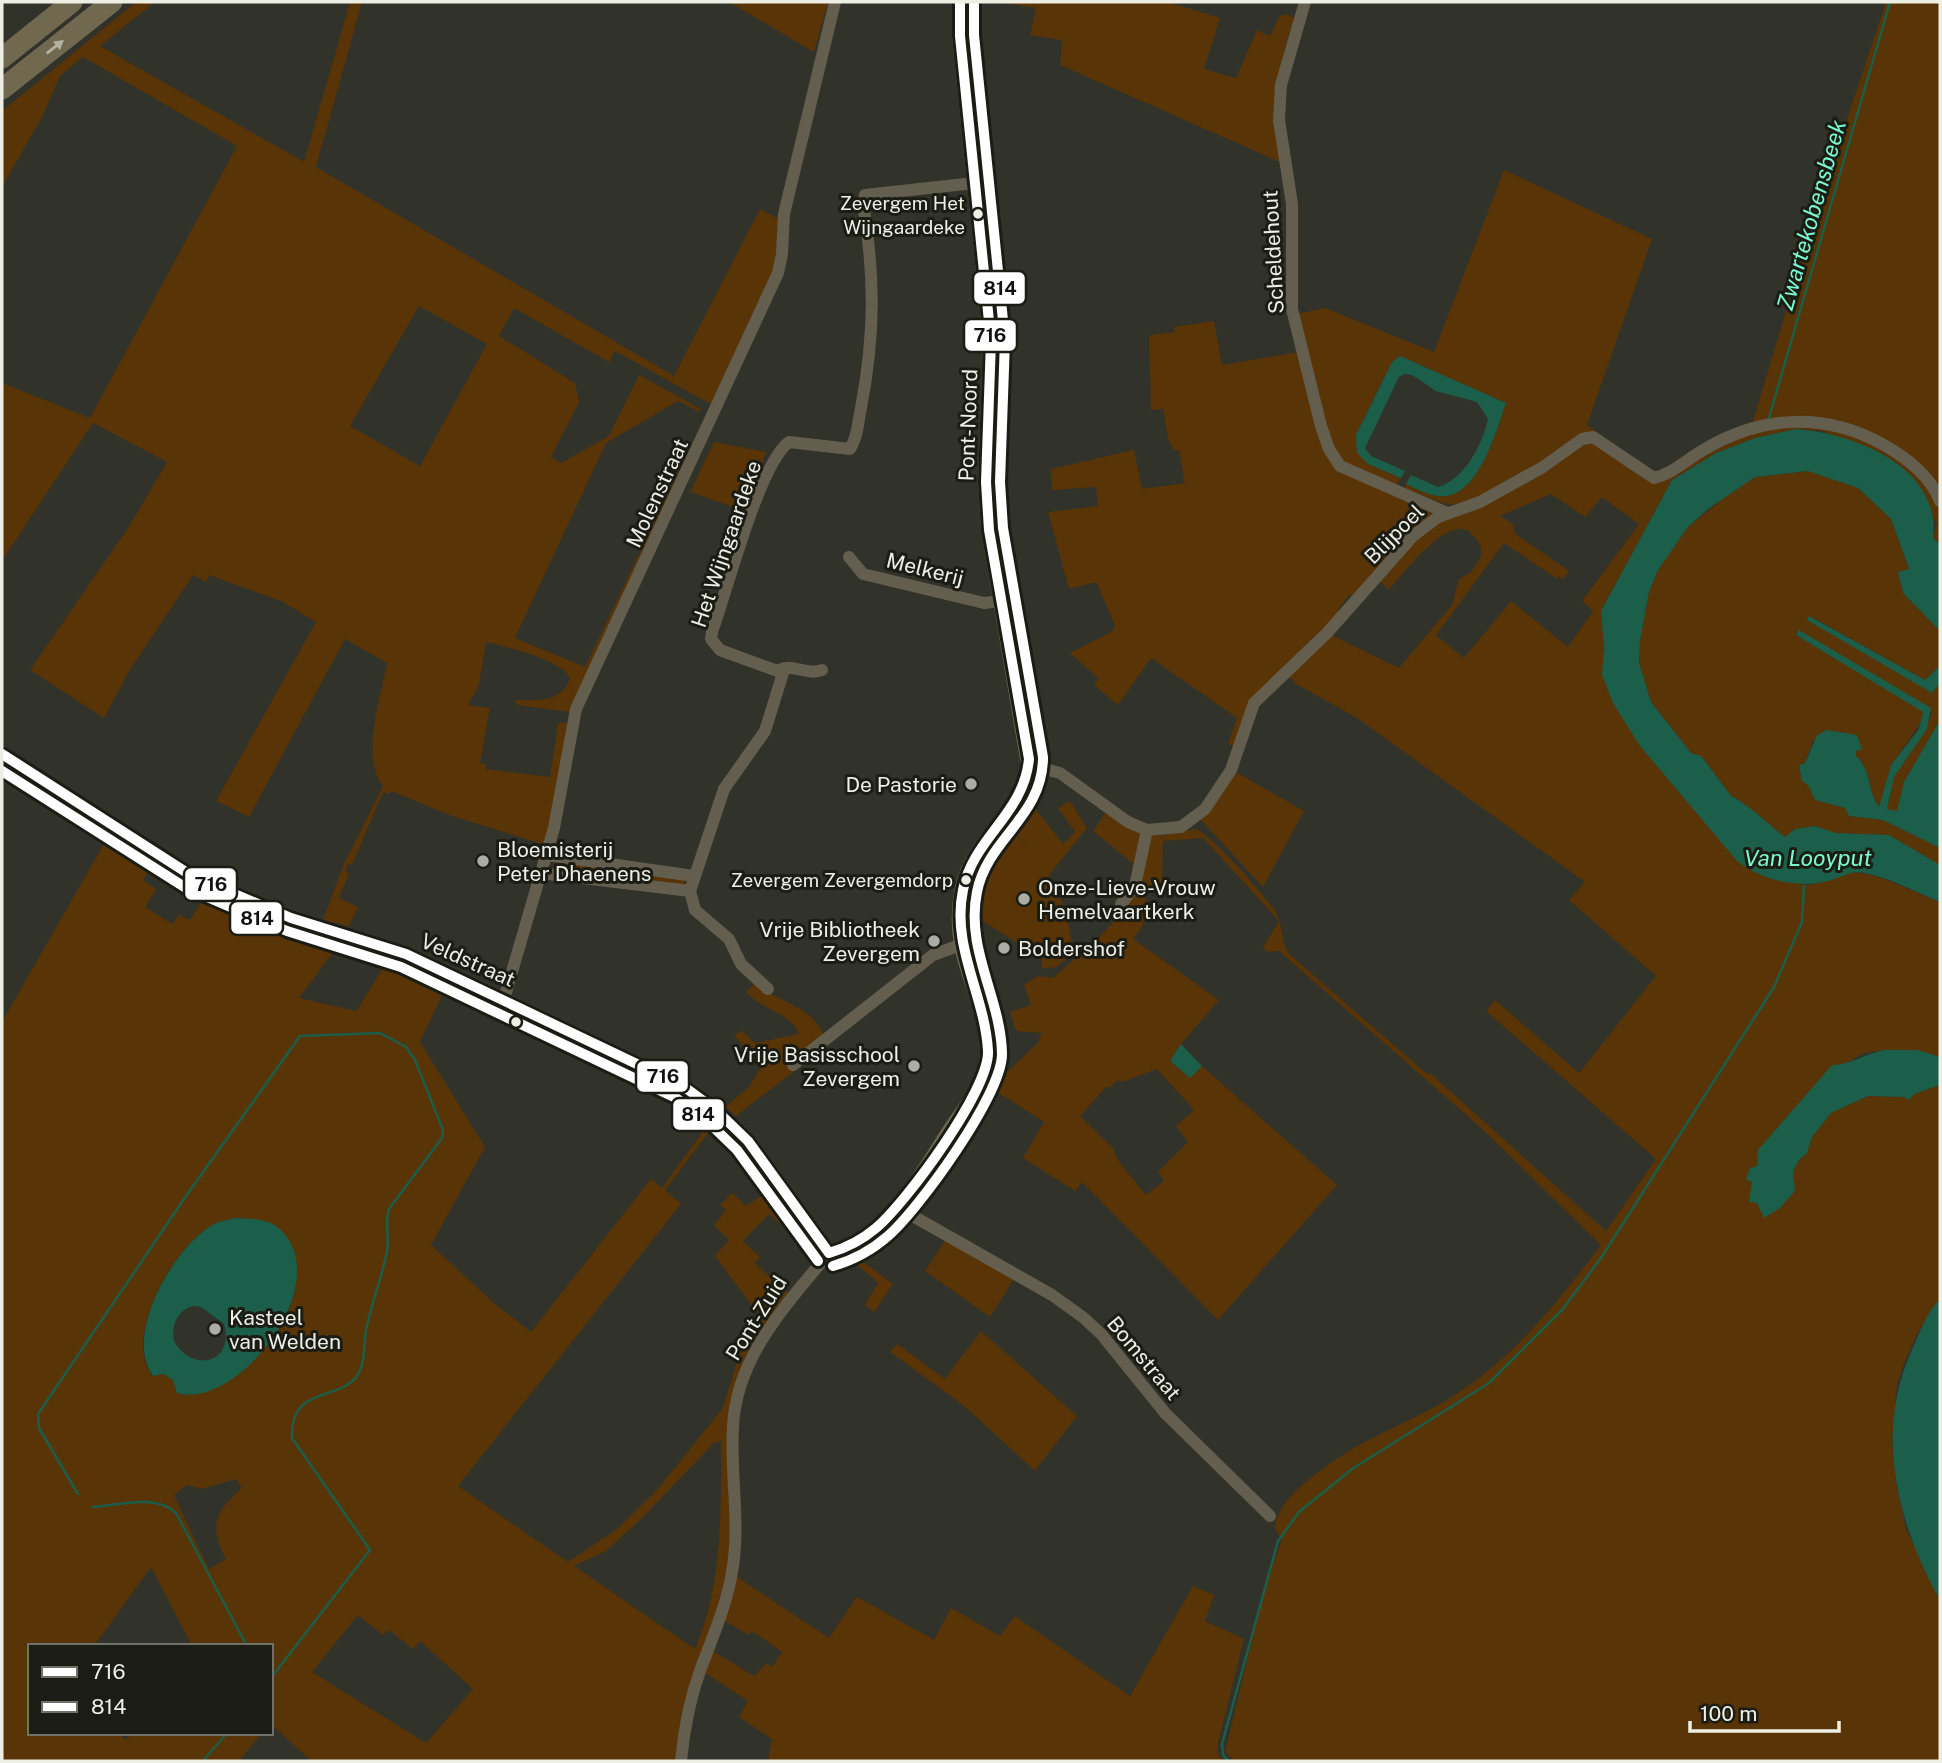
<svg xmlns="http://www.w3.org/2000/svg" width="1942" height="1763" font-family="'Public Sans',sans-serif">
<rect width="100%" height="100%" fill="#31322a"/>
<path fill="#583407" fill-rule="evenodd" d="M136,2H155L100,46L304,162L350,2H362L316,167L674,376L760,209L779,219L780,262L714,406L615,351L609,362L514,308L499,336L575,383L579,402L551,457L561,463L609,436L639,375L701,409L700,412L678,401L606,443L515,638L585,667L704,419L570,712L517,705L515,700C538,700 561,704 570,678C560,659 506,647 486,642L479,685L468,705L490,708L480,763L486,764L485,769L550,777L558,723H567L552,824L545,845L452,816L391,791L389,794L383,792L352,865L348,864L345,871L349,874L339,898L358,907L349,926L323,920L343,866L383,786C360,758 381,697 387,663L345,639L249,817L216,801L316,622L281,601L209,575L206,582L193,575L129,671L104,718L30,670L128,528L167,462L93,423L2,561V383L90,418L237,146L83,57L60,76L43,115L2,187V111ZM419,306L487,344L420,466L350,426Z
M729,2H828L814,52Z
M997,2H1168L1220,18L1204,69L1236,78L1257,30L1270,36L1279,17L1285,14L1295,18C1274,72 1275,106 1280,162L1060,65L1062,40L1030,35L1036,8Z
M1886,2H1940V544L1933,538L1937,523L1823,431L1796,429L1755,438L1716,453L1672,480L1601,611L1604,647L1602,675L1640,746L1670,779L1804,886C1819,884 1831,878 1846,873C1867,867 1919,894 1940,902V1057L1918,1050H1885L1864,1053L1843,1065L1754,1168L1752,1197L1761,1210L1794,1191L1793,1171L1799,1160L1807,1153L1812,1137L1831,1113L1868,1096L1904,1097L1940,1085V1299L1917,1334L1903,1366L1897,1384L1892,1441L1896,1483L1906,1529L1940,1600V1761H1234L1225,1752L1263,1594L1282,1539L1275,1529C1276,1502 1308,1480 1328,1465C1368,1435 1416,1421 1458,1393C1517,1353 1559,1301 1601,1245L1480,1127L1279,951L1267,952L1263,947L1279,921L1203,838L1163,841L1162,882L1156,888L1148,887L1142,927L1133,939L1219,1000L1181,1044L1170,1061L1190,1078L1202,1066L1337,1185L1218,1320L1082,1182L1075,1191L1023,1158L1044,1122L991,1088L996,1075L1003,1076L1038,1043L1042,1033L1016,1031L1010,1012L1031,1005L1024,985L1038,976L1053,978L1096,941L1128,906L1120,898L1132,880L1135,865L1093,831L1106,812L1141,832L1158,836L1196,829C1213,837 1266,896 1276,913C1284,926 1280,941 1289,954L1427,1074L1430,1073L1606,1231L1656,1159L1486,1011L1495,1000L1579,1073L1656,976L1569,900L1585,882L1357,718L1296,684L1288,675L1331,635L1399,668L1452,605L1459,579L1471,572L1481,557C1483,546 1479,542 1472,534C1450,511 1403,574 1389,590L1380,581L1413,542L1440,520L1587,442L1599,444L1646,480L1653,482L1752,424L1818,206ZM1551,494L1585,517L1602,497L1639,524L1582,601L1593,611L1568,647L1511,601L1464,658L1436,635L1504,543L1557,579L1558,576L1563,580L1569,571L1514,533L1513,524L1500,516ZM1157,1069L1194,1110L1176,1126L1188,1142L1158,1172L1164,1181L1146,1195L1117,1159L1113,1148L1080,1116L1107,1086L1110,1088L1116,1081H1125Z
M1504,170L1652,239L1587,425L1596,431L1463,505L1442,503L1404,488L1406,484C1419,490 1433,498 1447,496C1480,491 1497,429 1506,403L1400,356L1384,377L1356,435L1368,464L1401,478L1396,486L1346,466L1331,448L1297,314L1325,308L1434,352Z
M1214,321L1222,365L1299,352L1328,455L1432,513L1358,594L1349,595L1338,610L1339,617L1267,685L1235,746L1228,744L1237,718L1151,658L1118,705L1094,685L1099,679L1070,653L1113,631L1115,625L1096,582L1069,589L1048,512L1098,506L1096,487L1052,490L1051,469L1134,450L1142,489L1185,483L1179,450H1174L1168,439L1163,409L1151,410L1149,335L1175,332L1174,327Z
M714,442L766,452L745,511L690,492Z
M1808,471L1858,488L1891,519L1909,570L1898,573L1903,593L1940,631V666L1925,680L1810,616L1932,693L1940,683V720L1904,782L1897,812L1887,809L1894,777L1932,714L1917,707L1923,712L1922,721L1891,765L1879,808C1868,791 1872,770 1856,756L1857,735L1833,733L1813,740L1805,763L1799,766L1802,781L1808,784L1815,800L1845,808L1849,816L1883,820L1940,848V865L1889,835L1836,833L1815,826L1795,829L1785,837C1774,829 1742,799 1732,797L1701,756L1691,753L1651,702L1639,663L1640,640L1649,592L1658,570L1688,527L1731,492L1755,477Z
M1236,772L1304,811L1263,887L1201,820Z
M1028,799L1063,844L1075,832L1058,808L1070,801L1087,828L1049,875L1066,912L1074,953L1056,967L1042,969V959L983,921L978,913L980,902L977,901L1002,841L998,834L1007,823L1029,851L1008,822Z
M109,835L168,872L163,880L149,871L143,880L156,889L145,907L172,924L179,915L190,920L207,893L235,908L341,942L299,998L356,1011L380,973L385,955L665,1085L714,1118L715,1123L709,1132L665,1190L681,1204L458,1486L568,1562L616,1530L657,1490L723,1408L739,1356L763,1320L715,1256L729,1240L714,1225L726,1210L720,1205L732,1193L746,1206L764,1194L757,1184L764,1179L803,1234L813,1255L769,1214L743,1241L760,1257L755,1263L789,1294L739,1376L732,1551L677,1761H311L271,1724V1646H192L151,1567L94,1646H30V1733H120L125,1740L133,1733H262L239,1761H2V1022ZM446,987L681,1101L697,1114L706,1127L662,1188L651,1179L531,1332L496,1305L431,1245L485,1147L420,1042ZM235,1218C252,1219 260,1222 274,1232C343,1279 237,1410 177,1393L173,1380L163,1374L152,1376C123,1335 174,1245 214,1224C220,1221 228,1220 235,1218ZM721,1441C721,1510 723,1584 695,1649L574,1566L606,1551L642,1518L714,1443ZM236,1479L242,1488C214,1512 209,1526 226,1559L209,1569L174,1495L187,1485L202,1489ZM358,1615L383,1635L389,1630L413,1649L420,1641L473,1689L426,1743L312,1672Z
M557,861L685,880L683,885L553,868Z
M756,982C776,1003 808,1003 823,1033L812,1045L818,1053L736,1116L725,1107L749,1087L762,1066L734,1036L741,1030L755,1043L799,1034C790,1012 760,1009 746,992Z
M945,1241L1014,1279L990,1317L925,1271Z
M854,1255L893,1284L874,1312L865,1305L878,1283L849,1258Z
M981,1331L1077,1416L1035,1471L963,1405L890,1352L897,1344L945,1379Z
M734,1575L829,1638L857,1597L934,1640L951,1608L1000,1636L1015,1616L1130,1696L1193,1586L1214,1595L1205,1621L1244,1639L1218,1743L1217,1753L1223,1761H768L772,1739L739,1717L748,1701L704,1672L713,1651L754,1676L767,1663L772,1667L782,1652L752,1631L749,1635L723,1620Z"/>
<path fill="#1b5e49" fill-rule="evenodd" d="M1400,356L1506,403C1497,429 1480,491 1447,496C1433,498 1419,490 1406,484L1411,475L1438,487C1465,479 1482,445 1488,419L1477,402L1436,391L1412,375L1405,374L1399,377L1365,448L1371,456L1405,471L1401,478L1368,464L1357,453L1356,435L1392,362Z
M1796,429C1853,433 1942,467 1933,538L1940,544V631L1903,593L1898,572L1909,569L1891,519L1858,488L1808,471L1755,477L1708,509L1688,527L1658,570L1649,592L1640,640L1639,663L1651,702L1691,753L1701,756L1732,797C1742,799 1774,829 1785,837L1795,829L1815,826L1836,833L1889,835L1940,865V902C1917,893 1889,877 1864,873C1850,870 1841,878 1828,881C1797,889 1762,880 1737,861L1640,746L1613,703L1602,675L1604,647L1601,611L1672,480L1716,453L1755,438Z
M1809,616L1925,680L1940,666V683L1932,693L1807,620Z
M1799,630L1931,708L1927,729L1894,777L1887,809L1897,811L1904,782L1940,720V848L1883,820L1849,816L1845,808L1815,800L1808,785L1802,781L1799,765L1805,763L1817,735L1827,730L1857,735L1862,749L1856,751V756C1872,770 1867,791 1879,807L1891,765L1919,729L1923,712L1796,635Z
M1181,1044L1202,1066L1190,1078L1170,1061Z
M1885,1050H1918L1940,1057V1085L1914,1094L1909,1100L1904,1097L1868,1096L1831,1113L1812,1137L1807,1153L1799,1160L1793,1171L1795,1191L1780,1208L1764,1218L1757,1203L1749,1202L1752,1182L1746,1179L1750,1168L1757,1166L1758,1150L1832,1065C1850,1065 1867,1053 1885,1050Z
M235,1218C248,1219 265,1218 276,1226C341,1275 241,1411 177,1393L173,1380L163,1374L153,1376C123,1335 174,1246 214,1224C220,1221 228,1220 235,1218ZM194,1306L201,1307L224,1324C235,1363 193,1374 174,1341C171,1325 177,1310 194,1306Z
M1940,1299V1600C1897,1524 1874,1432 1912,1350C1920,1332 1926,1313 1940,1299Z"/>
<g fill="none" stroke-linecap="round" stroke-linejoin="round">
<path stroke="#1b5e49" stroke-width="2.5" d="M1768,421L1890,2
M78,1494L39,1428L38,1414L186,1196L300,1036L380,1033L406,1047L415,1060L443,1130L442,1138L389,1209C384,1223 390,1237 387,1251C382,1278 371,1304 366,1330C364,1342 365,1357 361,1368C348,1405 289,1381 292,1438L370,1550L271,1678
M93,1507C118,1505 157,1494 176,1513L247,1646
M203,1761L227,1733
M1229,1761L1223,1755L1222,1744L1278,1541L1299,1512L1352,1469L1489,1383L1562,1310L1601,1258L1774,987L1802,922L1804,886"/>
<path stroke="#645e4f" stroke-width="12" d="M1305,2L1281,85L1279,120L1292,204V309L1321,426L1329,449L1340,466L1445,512
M849,557L863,574L984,603L1001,601
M779,670C794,663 807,676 822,670
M1029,765L1060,773L1128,822L1147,830L1181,827L1205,809L1231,770L1254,703L1327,633L1413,536L1438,517L1480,502L1543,467L1582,439L1593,437L1654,478C1674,473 1687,459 1705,449C1763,415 1825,412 1884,445C1907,458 1930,475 1940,501
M547,855L694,876
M541,873L690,891
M1121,904L1135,886L1147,830
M768,989L741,964L729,939L695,910L690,891L724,789L765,731L783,673L720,650L711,639L712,632C727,591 759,464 789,442L850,449C858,437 858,421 861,408C875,334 875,277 863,203L865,195L974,183
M504,999L554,828L576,709L778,273L782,254L784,214L835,2
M793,1065L933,955L960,945
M897,1207L1052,1295L1084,1318L1102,1335L1165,1413L1270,1516
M681,1761C684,1729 690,1698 701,1668C714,1634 728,1601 733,1566C740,1519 730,1474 733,1427C736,1357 786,1305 829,1253"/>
<path stroke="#6e6854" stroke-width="16" d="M2,754L63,796L192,876L291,918L406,954L683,1086L717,1111L748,1141L829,1253C853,1247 873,1233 890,1215C914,1190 933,1157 952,1128C961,1114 974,1099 981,1084C985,1074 988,1063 988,1053C988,992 948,959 963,888C973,838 1024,815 1029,765L989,530L986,482L991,341L960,36V2"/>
<path stroke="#70684f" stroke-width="21" d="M2,58L72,2
M2,89L112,2"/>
<g stroke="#1b1d15" stroke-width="16">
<path id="bus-1" d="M2,754L192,876L291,918L406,954L683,1086L717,1111L748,1141L829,1253
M829,1253C846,1248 862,1240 876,1228C906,1203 990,1089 988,1051C985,995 951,947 963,890C973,838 1024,814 1029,759L989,530L986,482L991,341L960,36V2"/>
</g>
<g stroke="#1b1d15" stroke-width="16">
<path id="bus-2" d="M2,771L186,888L287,931L401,967L676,1098L708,1122L737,1150L818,1261
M833,1266C854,1260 872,1250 888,1236C920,1208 1002,1094 1002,1054C1001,998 965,949 977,892C987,839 1043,817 1043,757L1003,528L1000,482L1005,340L974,35V2"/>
</g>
<use href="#bus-1" stroke="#fff" stroke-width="10"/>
<use href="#bus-2" stroke="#fff" stroke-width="10"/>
</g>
<defs><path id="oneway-solid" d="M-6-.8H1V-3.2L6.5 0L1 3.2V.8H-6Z" transform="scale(1.75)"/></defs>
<use fill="#b5b2a2" href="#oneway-solid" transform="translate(55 47) rotate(-38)"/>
<g fill="#edefe5" stroke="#1b1d15" stroke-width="2.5">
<circle cx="978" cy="214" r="6"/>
<circle cx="966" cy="880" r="6"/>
<circle cx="516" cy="1022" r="6"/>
</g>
<g fill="#abada4" stroke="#1b1d15" stroke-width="2.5">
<circle cx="971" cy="784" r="7"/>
<circle cx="483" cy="861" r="7"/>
<circle cx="1024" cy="899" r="7"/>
<circle cx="934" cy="941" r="7"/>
<circle cx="1004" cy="948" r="7"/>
<circle cx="914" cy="1066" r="7"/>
<circle cx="215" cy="1329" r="7"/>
</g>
<g text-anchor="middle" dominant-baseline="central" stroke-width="6" stroke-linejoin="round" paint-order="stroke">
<g font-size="19" fill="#edefe5" stroke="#1b1d15" text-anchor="end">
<text x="965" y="203">Zevergem Het<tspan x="965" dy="24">Wijngaardeke</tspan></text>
<text x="953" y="880">Zevergem Zevergemdorp</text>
</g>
<g font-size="21" fill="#edefe5" stroke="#1b1d15">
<text transform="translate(1273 252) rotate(-93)">Scheldehout</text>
<text transform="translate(968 425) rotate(-88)">Pont-Noord</text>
<text transform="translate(657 493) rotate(-65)">Molenstraat</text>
<text transform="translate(1394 534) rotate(-45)">Blijpoel</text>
<text transform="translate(726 544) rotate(-71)">Het Wijngaardeke</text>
<text transform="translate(925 569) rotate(14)">Melkerij</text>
<text transform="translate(468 960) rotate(24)">Veldstraat</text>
<text transform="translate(756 1318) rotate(-58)">Pont-Zuid</text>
<text transform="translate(1144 1358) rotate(50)">Bomstraat</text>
</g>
<g font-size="21" fill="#edefe5" stroke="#1b1d15" text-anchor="start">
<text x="957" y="784" text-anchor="end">De Pastorie</text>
<text x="497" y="849">Bloemisterij<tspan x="497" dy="24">Peter Dhaenens</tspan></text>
<text x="1038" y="887">Onze-Lieve-Vrouw<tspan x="1038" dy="24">Hemelvaartkerk</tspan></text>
<text x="920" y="929" text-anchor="end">Vrije Bibliotheek<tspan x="920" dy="24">Zevergem</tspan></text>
<text x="1018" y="948">Boldershof</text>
<text x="900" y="1054" text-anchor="end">Vrije Basisschool<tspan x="900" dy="24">Zevergem</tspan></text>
<text x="229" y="1317">Kasteel<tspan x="229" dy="24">van Welden</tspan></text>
</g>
<g font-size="23" font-style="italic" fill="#7bf9d0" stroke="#1b1d15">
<text transform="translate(1811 215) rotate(-74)">Zwartekobensbeek</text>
<text x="1808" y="857">Van Looyput</text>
</g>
</g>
<g stroke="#1b1d15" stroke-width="2.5">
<rect x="973" y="271" width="53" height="34" rx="7" fill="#fff"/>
<rect x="964" y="319" width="53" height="33" rx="7" fill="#fff"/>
<rect x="184" y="867" width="53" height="34" rx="7" fill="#fff"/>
<rect x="230" y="901" width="53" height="34" rx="7" fill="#fff"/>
<rect x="636" y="1060" width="53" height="33" rx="7" fill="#fff"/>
<rect x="672" y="1098" width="53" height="33" rx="7" fill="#fff"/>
</g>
<g font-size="19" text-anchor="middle" font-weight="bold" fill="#111">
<text x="1000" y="295">814</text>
<text x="990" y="342">716</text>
<text x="211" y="891">716</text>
<text x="257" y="925">814</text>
<text x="663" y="1083">716</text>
<text x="698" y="1121">814</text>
</g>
<rect width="1942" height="1763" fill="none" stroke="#edefe5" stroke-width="7"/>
<rect x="28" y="1644" width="245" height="91" fill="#1b1d15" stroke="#6f7168" stroke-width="2"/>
<rect x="42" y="1667" width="35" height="10" fill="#ffffff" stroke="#6f7168" stroke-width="2"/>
<text x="91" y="1679" font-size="21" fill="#edefe5">716</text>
<rect x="42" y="1702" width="35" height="10" fill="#ffffff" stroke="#6f7168" stroke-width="2"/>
<text x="91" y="1714" font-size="21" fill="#edefe5">814</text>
<path d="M1690 1721v10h149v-10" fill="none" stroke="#edefe5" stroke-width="3.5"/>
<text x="1700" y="1721" font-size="21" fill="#edefe5" stroke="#1b1d15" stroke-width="5" paint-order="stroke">100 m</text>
</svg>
